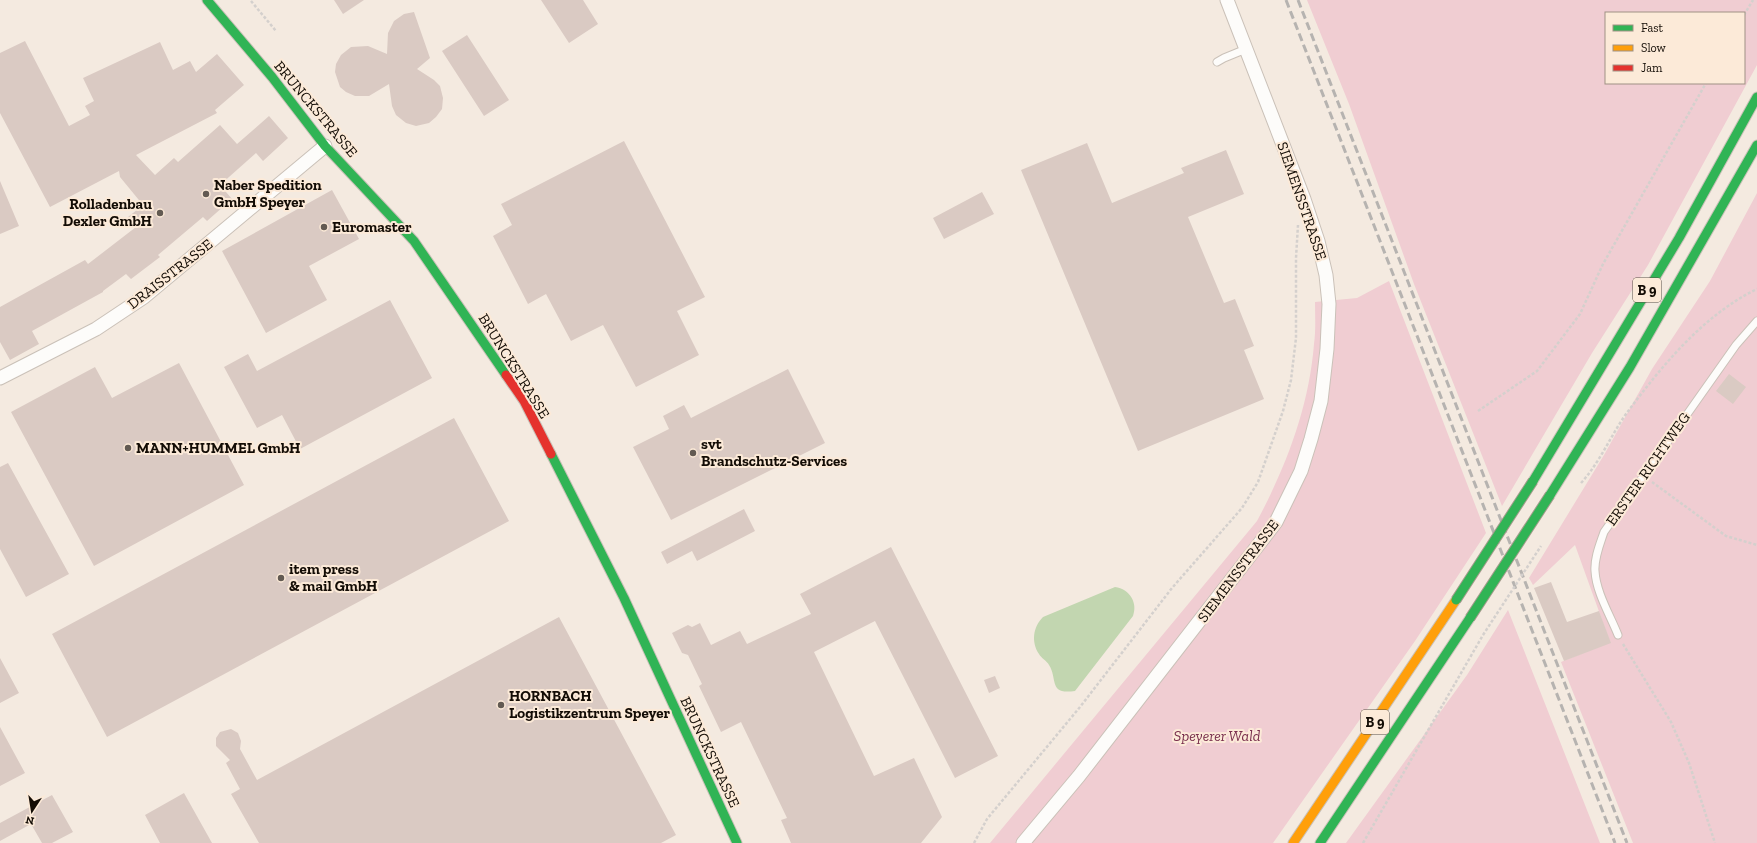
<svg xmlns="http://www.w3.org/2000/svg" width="1757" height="843" font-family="'Zilla Slab',serif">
<rect width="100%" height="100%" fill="#f4eae0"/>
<path fill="#f0cdd2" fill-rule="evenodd" d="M1307,0H1757V65L1648,265L1592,353L1502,506L1414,284L1349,104ZM1606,13H1744V83H1606Z
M1757,193V843H1633L1561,662L1610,642L1575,545L1533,585L1529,578L1604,455L1652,369L1710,281Z
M1389,281L1486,533L1415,641L1273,843H990L1257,521C1286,467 1309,407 1314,344C1316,330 1315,316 1315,302L1357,298Z
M1508,610L1600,843H1346L1467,675Z"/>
<path fill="#c2d6b0" d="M1115,587C1130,589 1138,603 1133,616L1075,691C1048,695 1058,679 1049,665C1047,661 1041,658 1039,654C1031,642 1033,627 1043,617Z"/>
<path fill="#dacac3" d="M334,0H364L343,14Z
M541,0H583L598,24L569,43Z
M414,12L430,58L417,69L434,80L440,86L443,98L442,109L436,117L429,123L416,126L406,123L396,115L392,106L389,84L369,96H355L346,92L340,87L335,72L336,64L341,55L351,47L368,46L387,54L388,33L394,21L404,14Z
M467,35L509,100L484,116L442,51Z
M25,41L69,126L90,115L85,106L94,101L83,78L160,42L173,70L190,61L196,72L217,54L244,85L215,110L217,113L136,155L155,175L174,158L178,162L220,125L237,144L269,116L288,138L263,161L256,153L220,185L232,199L207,221L203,217L158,255L160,257L131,279L126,274L103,291V292L32,331L39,344L10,360L0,342V307L85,260L88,264L136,227L128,217L143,205L120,177L119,171L50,207L0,113V53Z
M624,141L705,297L677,311L699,355L636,387L603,325L571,341L546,294L528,304L493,236L512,225L501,204Z
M1087,143L1112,203L1184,173L1181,168L1226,150L1244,194L1188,217L1224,303L1235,299L1254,346L1244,350L1264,399L1138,451L1021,170Z
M0,181L19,226L0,234Z
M332,190L359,239L309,266L327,300L266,333L222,251Z
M982,192L994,214L944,239L933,218Z
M390,300L432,378L300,449L282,415L257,428L224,367L248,354L257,371Z
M179,363L244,485L94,566L11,412L95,367L112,398Z
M788,369L825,443L671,520L633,447L669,429L663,416L684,405L691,418Z
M1729,374L1746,387L1733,404L1716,391Z
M454,418L509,521L107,737L52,634Z
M8,463L69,574L26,597L0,549V467Z
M744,509L755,531L697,561L692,551L667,564L661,552Z
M891,547L998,756L955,778L875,621L814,652L874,776L914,758L942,817L921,843H791L781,820L787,818L741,722L721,732L699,686L702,684L688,655L682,653L672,633L688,625L692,627L700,623L711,645L740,631L747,644L811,614L800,594Z
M1551,582L1567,622L1599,611L1611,643L1564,661L1534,588Z
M559,617L676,835L661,843H259L231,794L240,789L226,763L230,760L216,746V738L220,732L231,729L238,733L241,741L240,749L257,780Z
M0,658L19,693L0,703Z
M995,676L1000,688L989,693L984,680Z
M0,727L25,773L0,786Z
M184,793L212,843H160L145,815Z
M52,795L73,832L52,843H42L31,824L0,841V823Z"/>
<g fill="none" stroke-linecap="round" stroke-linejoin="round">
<g stroke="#cac1b8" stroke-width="9">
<path id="lane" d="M1217,62L1224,58L1246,49
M1618,635C1610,615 1596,592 1595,571C1594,558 1600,544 1604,532L1736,345L1757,321"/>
</g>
<g stroke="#cac1b8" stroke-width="15">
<path id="street" d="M0,378L96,329L144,297L325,146
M1023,843L1079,776L1276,522L1301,471L1311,439L1321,401L1327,349L1329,304L1326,275L1318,241L1304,199L1227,0"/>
</g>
<g stroke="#cac1b8" stroke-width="11">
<path id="fast" d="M207,0L272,77L325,146L414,241L506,375
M551,454L624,598L737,843
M1533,481L1679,238L1757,97
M1550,495L1630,367L1757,145
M1320,843L1470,618"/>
</g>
<g stroke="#cac1b8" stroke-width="11">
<path id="slow" d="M1293,843L1456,600"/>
</g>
<g stroke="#cac1b8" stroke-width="11">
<path id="jam" d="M506,375L524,401L551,454"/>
</g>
<path stroke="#d4d0cd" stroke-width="2.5" stroke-dasharray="3 2" stroke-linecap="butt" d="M251,1L276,31
M1744,15L1753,0
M1478,411L1537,371L1580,314L1603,264L1706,83
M1652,482L1726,536L1757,545
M1581,483C1600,462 1610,437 1626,414C1661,367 1703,315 1757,289
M1623,644L1671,722L1689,763L1715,843
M974,843L987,819L1080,707L1172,588L1242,508L1258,482L1283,411L1291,380L1296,338V258L1298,225
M1363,843L1483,635"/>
<use href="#lane" stroke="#fdfcfa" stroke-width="7"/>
<use href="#street" stroke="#fdfcfa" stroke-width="13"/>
<use href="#fast" stroke="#30b455" stroke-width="9"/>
<use href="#slow" stroke="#ff9f0a" stroke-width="9"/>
<use href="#jam" stroke="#e5322d" stroke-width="9"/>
<path stroke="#b6b3b0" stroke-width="3" stroke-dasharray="8 4" stroke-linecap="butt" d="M1286,0L1615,843
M1298,0L1627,843"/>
<g stroke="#a29b8b" stroke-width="11" stroke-linecap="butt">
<path id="fast-bridge" d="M1456,600L1533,481
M1470,618L1550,495"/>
</g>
<path stroke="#d4d0cd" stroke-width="2.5" stroke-dasharray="3 2" stroke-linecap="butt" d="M1483,635L1541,546"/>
<use href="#fast-bridge" stroke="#30b455" stroke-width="9"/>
</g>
<g fill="#625a52" stroke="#fcead8" stroke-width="1.5">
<circle cx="206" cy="194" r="4"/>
<circle cx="160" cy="213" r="4"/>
<circle cx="324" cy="227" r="4"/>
<circle cx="128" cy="448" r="4"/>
<circle cx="693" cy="453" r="4"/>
<circle cx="281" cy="578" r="4"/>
<circle cx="501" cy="705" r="4"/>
</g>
<g text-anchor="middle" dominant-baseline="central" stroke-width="4" stroke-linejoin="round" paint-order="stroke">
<g fill="#fcead8" stroke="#594f44" stroke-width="1">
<rect x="1633" y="278" width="28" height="24" rx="3"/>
<rect x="1361" y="710" width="28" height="24" rx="3"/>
</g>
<g font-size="14" font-weight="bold" fill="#130c05">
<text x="1647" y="290">B 9</text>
<text x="1375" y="722">B 9</text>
</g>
<g font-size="15" fill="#130c05" stroke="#fcead8">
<text transform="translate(316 109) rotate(50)">BRUNCKSTRASSE</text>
<text transform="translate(1302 201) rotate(71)">SIEMENSSTRASSE</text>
<text transform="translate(170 274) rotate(-38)">DRAISSTRASSE</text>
<text transform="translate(514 366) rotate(58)">BRUNCKSTRASSE</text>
<text transform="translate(1648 469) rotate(-55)">ERSTER RICHTWEG</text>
<text transform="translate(1238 571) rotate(-53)">SIEMENSSTRASSE</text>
<text transform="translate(710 752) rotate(65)">BRUNCKSTRASSE</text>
</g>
<g font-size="15" font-weight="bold" fill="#130c05" stroke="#fcead8" text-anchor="start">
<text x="214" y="185">Naber Spedition<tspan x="214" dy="17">GmbH Speyer</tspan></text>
<text x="152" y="204" text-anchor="end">Rolladenbau<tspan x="152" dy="17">Dexler GmbH</tspan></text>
<text x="332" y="227">Euromaster</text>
<text x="701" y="444">svt<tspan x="701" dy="17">Brandschutz-Services</tspan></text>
<text x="136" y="448">MANN+HUMMEL GmbH</text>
<text x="289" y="569">item press<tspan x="289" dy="17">&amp; mail GmbH</tspan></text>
<text x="509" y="696">HORNBACH<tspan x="509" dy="17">Logistikzentrum Speyer</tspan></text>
</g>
<g font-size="15" font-style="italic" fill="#792f4d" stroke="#fcead8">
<text x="1217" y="736">Speyerer Wald</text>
</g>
</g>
<rect x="1605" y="12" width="140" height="72" fill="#fcead8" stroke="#9f9184"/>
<rect x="1613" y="25" width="20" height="6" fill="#30b455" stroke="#9f9184"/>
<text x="1641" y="32" font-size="12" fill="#130c05">Fast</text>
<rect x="1613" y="45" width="20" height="6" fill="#ff9f0a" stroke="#9f9184"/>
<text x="1641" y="52" font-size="12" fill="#130c05">Slow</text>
<rect x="1613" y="65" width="20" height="6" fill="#e5322d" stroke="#9f9184"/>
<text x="1641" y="72" font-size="12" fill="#130c05">Jam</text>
<g transform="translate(32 811) rotate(192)" stroke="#fcead8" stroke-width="3" paint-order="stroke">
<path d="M0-3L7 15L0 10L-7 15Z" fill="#130c05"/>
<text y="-6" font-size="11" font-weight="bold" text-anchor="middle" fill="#130c05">N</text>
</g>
</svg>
